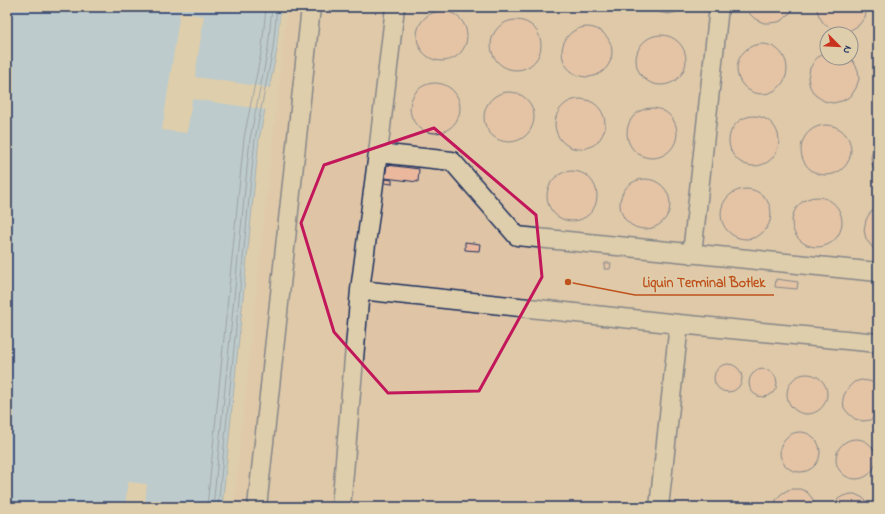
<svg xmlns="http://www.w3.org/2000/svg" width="885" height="514" font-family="'Indie Flower',sans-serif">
<rect width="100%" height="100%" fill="#dfceab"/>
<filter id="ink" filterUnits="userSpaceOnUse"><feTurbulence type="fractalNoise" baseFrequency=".025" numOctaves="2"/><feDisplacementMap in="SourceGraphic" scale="8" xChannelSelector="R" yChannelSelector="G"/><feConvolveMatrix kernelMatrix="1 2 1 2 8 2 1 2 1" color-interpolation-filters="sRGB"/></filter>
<g filter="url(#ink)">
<path fill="#dfc4a6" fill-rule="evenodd" d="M287,7H878V507H233ZM827,34H851V58H827Z"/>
<path fill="#96c8f3" stroke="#658bb7" d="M7,7H281L277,50L259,139L222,507H7Z"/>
<path fill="#dfceab" d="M281,7H283L279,50H277Z
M180,12L204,16L195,77L271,88L267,110L192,99L187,133L162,130Z
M128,482L147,484L145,504L170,507H125Z"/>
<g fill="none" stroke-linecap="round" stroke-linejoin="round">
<path stroke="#4c6c9a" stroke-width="1" d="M207,507L244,138L262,48L266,7
M213,507L250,139L268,49L272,7
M218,507L255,139L273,49L277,7"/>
</g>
<path fill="#ebb89e" stroke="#1b2f5e" d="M651,7H685L677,12L668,14L658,12Z
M746,7H793L790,13L783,20L778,22L769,23H764L755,19L748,12Z
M816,7H867V8L865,17L859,25L851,30L841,31L832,29L824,24L819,16Z
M417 36a25 25 0 1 1 50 0a25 25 0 1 1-50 0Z
M491 45a25 25 0 1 1 50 0a25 25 0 1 1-50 0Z
M562 52a25 25 0 1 1 50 0a25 25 0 1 1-50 0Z
M636 60a25 25 0 1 1 50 0a25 25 0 1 1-50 0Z
M737 69a25 25 0 1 1 50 0a25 25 0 1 1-50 0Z
M827,53V58H850L853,61L858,70L859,79L856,88L851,96L842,101L833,103L824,101L815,95L810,87L808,78L810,68L815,60L818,57Z
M410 108a25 25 0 1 1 50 0a25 25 0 1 1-50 0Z
M484 117a25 25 0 1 1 50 0a25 25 0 1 1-50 0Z
M555 124a25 25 0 1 1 50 0a25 25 0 1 1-50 0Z
M627 133a25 25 0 1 1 50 0a25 25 0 1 1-50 0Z
M729 141a25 25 0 1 1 50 0a25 25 0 1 1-50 0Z
M801 150a25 25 0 1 1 50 0a25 25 0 1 1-50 0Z
M878,141V175L873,168L871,158L873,149Z
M387,165L419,169L418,182L385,178Z
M547 196a25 25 0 1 1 50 0a25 25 0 1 1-50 0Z
M620 204a25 25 0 1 1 50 0a25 25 0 1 1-50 0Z
M386,179L392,180V184L385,183Z
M721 214a25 25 0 1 1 50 0a25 25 0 1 1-50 0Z
M792 222a25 25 0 1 1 50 0a25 25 0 1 1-50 0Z
M878,207V251L872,247L866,239L864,230L866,220L868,216L871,212Z
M465,242L480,244L479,251L465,250Z
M605,263H611L610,269H604Z
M776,279L798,282L797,289L775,287Z
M714 378a14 14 0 1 1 28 0a14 14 0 1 1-28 0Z
M749 383a14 14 0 1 1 28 0a14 14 0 1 1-28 0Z
M787 394a20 20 0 1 1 40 0a20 20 0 1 1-40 0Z
M861,380L869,381L872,382L878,386V415L870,420L863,421L855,419L849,414L844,408L843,399L844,395L848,388L854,382Z
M780 452a20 20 0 1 1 40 0a20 20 0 1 1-40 0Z
M836 459a20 20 0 1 1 40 0a20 20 0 1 1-40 0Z
M792,489H800L807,492L812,498L815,507H775L776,500L781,494L788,490Z
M851,494H855L863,498L869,504L870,507H833L838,499L843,496Z"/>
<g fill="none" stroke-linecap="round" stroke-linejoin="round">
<g stroke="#1b2f5e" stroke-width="21">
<path id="minor" d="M378,153L452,161L517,236L878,272
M692,254L719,7
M360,290L679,324L878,343
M257,507L311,7
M341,507L360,290L378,153L395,7
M659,507L679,324"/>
</g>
<use href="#minor" stroke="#dfceab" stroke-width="18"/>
</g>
</g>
<path d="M0 0H885V514H0ZM434,128L536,215L542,277L479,391L388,393L334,332L301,223L324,165Z" fill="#dfceab" fill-opacity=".55" fill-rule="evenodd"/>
<path fill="none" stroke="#c2185b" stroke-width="3" stroke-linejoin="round" d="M434,128L536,215L542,277L479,391L388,393L334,332L301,223L324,165Z"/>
<path fill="none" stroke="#bf511c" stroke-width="1.5" d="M568 282L635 295H774"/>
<circle fill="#bf511c" stroke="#dfceab" stroke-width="1.5" cx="568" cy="282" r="4"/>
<g font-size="14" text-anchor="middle" font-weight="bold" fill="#bf511c" stroke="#dfceab" stroke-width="3.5" stroke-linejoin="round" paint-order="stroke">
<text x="704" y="287">Liquin Terminal Botlek</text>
</g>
<rect width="885" height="514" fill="none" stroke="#dfceab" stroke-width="24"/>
<rect x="12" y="12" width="861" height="490" fill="none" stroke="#1b2f5e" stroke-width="1.5" filter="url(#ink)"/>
<g transform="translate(839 46) rotate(114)"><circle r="19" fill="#dfceab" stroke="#918e8c"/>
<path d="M0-3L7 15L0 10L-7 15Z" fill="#c8321e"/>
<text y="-6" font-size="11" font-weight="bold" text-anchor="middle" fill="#1b2f5e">N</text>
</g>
</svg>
